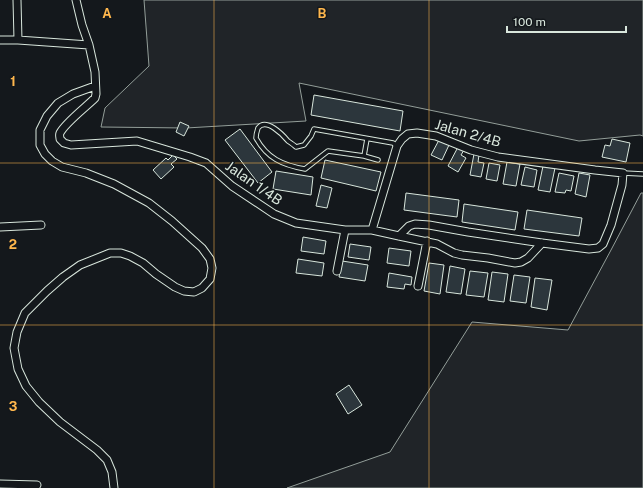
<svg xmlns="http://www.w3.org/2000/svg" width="643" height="488" font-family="'Public Sans',sans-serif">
<rect width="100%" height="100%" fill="#14181c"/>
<path fill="#202428" stroke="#939e99" d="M144,0H643V136L640,135L579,141L299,83L306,121L186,128L101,127L105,108L149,66Z
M641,193H643V488H287L390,452L472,322L568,330L611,250Z"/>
<path fill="#2c363c" stroke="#d8e6dc" d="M314,95L403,111L400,131L311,115Z
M180,122L189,126L184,136L176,132Z
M240,129L272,172L258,183L225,140Z
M612,139L630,143L626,162L602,157L605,145L610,146Z
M439,140L449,145L442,160L431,155Z
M458,147L464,150L461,155L466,158L458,172L448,166Z
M474,154L479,155L478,162L484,163L481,177L470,175Z
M173,155L177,159L171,164L174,167L161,179L153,170L166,158L168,160Z
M325,160L381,172L376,191L321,178Z
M507,162L520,164L516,186L503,184Z
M489,163L500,165L497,181L486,179Z
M543,166L555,168L550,192L538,190Z
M525,167L537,170L534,187L521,185Z
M276,171L313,177L311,195L273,189Z
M559,173L574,176L571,191L566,190L565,193L555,192Z
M579,173L590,175L586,197L575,194Z
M321,185L332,188L327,208L316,206Z
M406,193L459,200L457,217L404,210Z
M464,204L518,212L515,230L462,222Z
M527,210L582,218L579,236L524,229Z
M303,237L326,241L324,254L301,251Z
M350,244L371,247L369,260L348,257Z
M389,248L411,251L409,266L387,263Z
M298,259L324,263L322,276L296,273Z
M342,261L368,265L365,281L339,277Z
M429,263L444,265L440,294L424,291Z
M450,266L465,269L461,294L446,292Z
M470,271L488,273L484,297L466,295Z
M492,272L508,274L504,302L488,300Z
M389,273L412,277L411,285L405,284L404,289L387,287Z
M514,275L530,277L526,303L510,301Z
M535,278L552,280L547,310L531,307Z
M349,385L362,405L348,414L336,394Z"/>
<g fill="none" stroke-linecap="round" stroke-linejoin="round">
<g stroke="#d8e6dc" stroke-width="5.5">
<path id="service" d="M364,156L367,139
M378,160L364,156L328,151L305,169C282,165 267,158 256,138C256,135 257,131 258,128C266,117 283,135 288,141C291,143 294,145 296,147L304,145L311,136L314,129L393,143L397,146
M623,173L643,174"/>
</g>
<g stroke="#d8e6dc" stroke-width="9">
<path id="minor" d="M17,0L18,40
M76,0L82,25L89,45L95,72L96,94L95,98C86,107 65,123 60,133C59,135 60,137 60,139L64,143L71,145L137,141L190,157L206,163L232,186L274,214L296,223L345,230H372L399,236L437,244L454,253L462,255L488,258L515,263L521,262L528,258L542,243
M0,40H18L89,45
M95,86L73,94L58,103L47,116L40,130V145L45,154L52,161L62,167L86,173L114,184L149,203L172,221L202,248L210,259L212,268L210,279L202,288L194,292L184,291L175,287L156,274L143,263L130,256L121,253H110L80,265L63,277L47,291L25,313L17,332L14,348L18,369L26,386L39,402L60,422L97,450L107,460L112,472L114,488
M0,227L41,225
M372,230L397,146L402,139L408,134L417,133L436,136L471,150L498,157L595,170L623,173L622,185L611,225L603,244L598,248L589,249L542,243L468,232L429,225L415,224L409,226L399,236
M337,271L345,230
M418,286L427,241
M0,484L37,485"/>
</g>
<use href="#service" stroke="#14181c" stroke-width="3.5"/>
<use href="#minor" stroke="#14181c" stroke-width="7"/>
</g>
<path fill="none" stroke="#ffb74d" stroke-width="1" stroke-opacity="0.55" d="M214,0V488M429,0V488M0,163H643M0,325H643"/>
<g text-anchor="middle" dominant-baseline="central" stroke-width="3" stroke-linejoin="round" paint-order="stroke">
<g font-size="14" fill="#d8e6dc" stroke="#14181c">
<text transform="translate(468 133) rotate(16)">Jalan 2/4B</text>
<text transform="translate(254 183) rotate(35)">Jalan 1/4B</text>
</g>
</g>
<g font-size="13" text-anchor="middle" font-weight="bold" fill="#ffb74d" stroke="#14181c" stroke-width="3" stroke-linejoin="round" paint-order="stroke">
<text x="107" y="18">A</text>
<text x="322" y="18">B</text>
<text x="13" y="86">1</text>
<text x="13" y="249">2</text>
<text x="13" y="411">3</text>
</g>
<path d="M507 26v6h119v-6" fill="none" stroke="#d8e6dc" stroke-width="2"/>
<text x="513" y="26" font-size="12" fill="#d8e6dc" stroke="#14181c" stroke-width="3" paint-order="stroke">100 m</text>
</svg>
